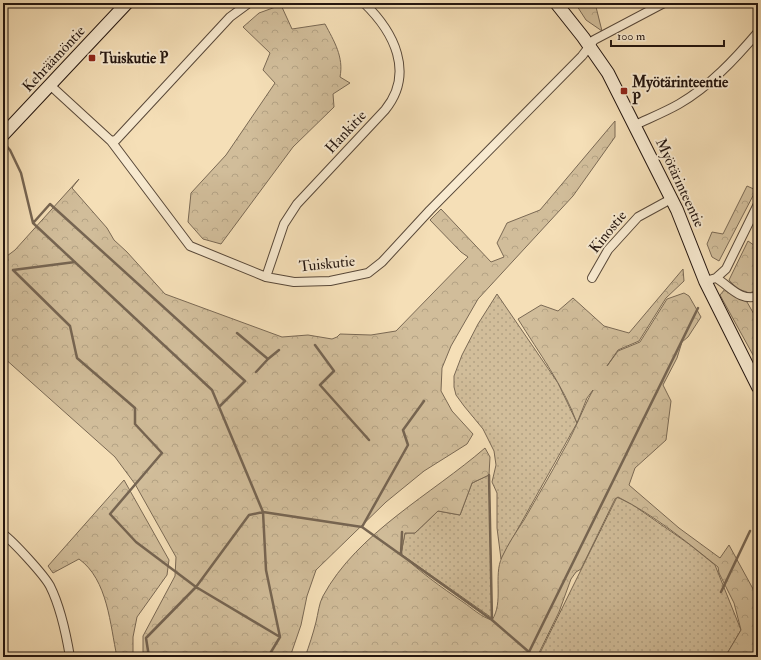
<svg xmlns="http://www.w3.org/2000/svg" width="761" height="660" font-family="'IM FELL Double Pica',serif">
<defs>
<pattern id="grass-dots" width="8" height="8" patternUnits="userSpaceOnUse"><rect width="8" height="8" fill="#d1bd9a"/><path d="M2 2h.1M6 6h.1" fill="none" stroke="#b3a284" stroke-width="1.8" stroke-linecap="round"/></pattern>
<pattern id="forest-crowns" width="20" height="18" patternUnits="userSpaceOnUse"><rect width="20" height="18" fill="#d1bd9a"/><path d="M2 6a3 3 0 1 1 6 0M12 15a3 3 0 1 1 6 0" fill="none" stroke="#b3a284"/></pattern>
</defs>
<rect width="100%" height="100%" fill="#f5dfb7"/>
<filter id="stains"><feTurbulence type="fractalNoise" baseFrequency=".005" numOctaves="4"/><feColorMatrix values="0 0 0 0 .2 0 0 0 0 .09 0 0 0 0 .02 0 0 0 .5 -.17"/></filter>
<radialGradient id="worn" r=".72"><stop offset=".6" stop-color="#630" stop-opacity="0"/><stop offset="1" stop-color="#630" stop-opacity=".3"/></radialGradient>
<path fill="url(#grass-dots)" stroke="#7a6954" d="M497,294L558,383L577,423L501,559L497,528V493L492,482L496,465L494,451L483,429L464,406L456,395L454,387V376L462,355L478,324Z
M489,475L492,618L401,554L405,533H415L438,511L460,515L472,483Z
M617,497L633,505L689,544L715,565L741,630L725,657H538Z"/>
<path fill="url(#forest-crowns)" stroke="#7a6954" d="M575,3H595L602,31L586,20Z
M281,5L292,29L325,24C334,41 344,57 340,77L350,83L333,94L334,107L293,147L221,244L203,239L188,222L191,193L226,155L275,83L263,70L270,53L243,27L259,13Z
M615,121V137L573,196L478,299L451,346L442,368L441,391L452,411L473,434L467,444L424,471L386,502L316,570L307,596L301,625L290,657H143V636L175,576L176,557L135,484L115,457L3,357V274L8,260L7,256L15,250L79,179L72,188L107,228L114,240L127,252L165,294L282,337L308,335L332,339L337,337L340,334L371,335L396,331L468,257L461,252L430,220L441,209L491,262L504,257L497,243L507,223L540,210Z
M747,186L756,190L719,261L712,257L707,244L712,232L723,234Z
M748,241L758,248V290L749,293L736,288L729,280Z
M683,269L684,281L666,298L639,341L618,350L607,366L618,351L640,342L667,299L684,293L689,296L701,317L688,337L682,342L677,358L663,385L671,401L666,440L635,468L629,485L679,528L720,558L729,545L758,598V657H725L741,630L734,603L719,573L718,567C687,542 654,515 618,497L615,499L581,569L576,572L571,579L559,612L537,657H305C309,646 313,634 316,622C318,614 319,603 323,596C357,533 432,494 485,448L490,457L489,475L472,483L460,515L438,511L415,533H405L401,554C420,572 441,587 463,602C472,608 481,617 492,620C504,602 493,576 502,557C508,544 516,532 524,520C537,497 551,474 563,451C575,431 582,410 593,390L587,398L577,423C563,385 539,353 518,319L541,305L558,311L573,298L604,326L629,333Z
M725,289L747,302L755,316L758,317V364L720,295Z
M124,480L169,560L167,575L137,617L133,637V657H117C110,625 108,580 79,559L53,573L48,566Z"/>
<g fill="none" stroke-linecap="round" stroke-linejoin="round">
<path stroke="#766552" stroke-width="2.5" d="M3,142L10,150L21,173L33,223L212,390L263,512L266,570L280,637L268,657
M34,222L50,204L245,381L219,407
M75,262L13,270L70,326L77,358L135,408V424L162,453L110,514L136,542L196,587L280,637
M237,333L268,359L279,350
M315,345L334,371L320,385L369,440
M256,372L268,359
M362,527L492,620L489,475
M401,554L402,532
M721,592L750,531
M492,620L529,652L698,308
M123,653L129,657
M149,657L146,638L196,587L249,515L263,512L362,527L408,445L403,430L424,401"/>
<g stroke="#584839" stroke-width="10">
<path id="street" d="M51,86L111,141L190,246L266,277L294,282L330,281L368,273L382,262L430,210L582,56L594,40L664,3
M635,125C650,118 665,112 679,104C710,86 735,59 758,32
M111,141L116,140L230,17L249,3
M266,277L284,224L297,204L385,110C415,73 394,32 364,3
M592,278L608,250L638,217L671,199
M716,278C730,286 740,302 758,296
M705,281L716,278L726,269L758,204
M3,534C14,542 44,575 50,586C61,608 66,633 70,657"/>
</g>
<g stroke="#23150f" stroke-width="14">
<path id="secondary" d="M556,3L583,37L608,73L677,210L705,281L758,387
M3,135L127,3"/>
</g>
<use href="#street" stroke="#f8ead0" stroke-width="8"/>
<use href="#secondary" stroke="#f8ead0" stroke-width="12"/>
</g>
<g fill="#8f2418" stroke="#f8ead0" stroke-width="1.5">
<rect x="88" y="54" width="8" height="8" rx="2"/>
<rect x="620" y="87" width="8" height="8" rx="2"/>
</g>
<g text-anchor="middle" dominant-baseline="central" stroke-width="4" stroke-linejoin="round" paint-order="stroke">
<g font-size="15" font-weight="bold" fill="#23150f" stroke="#f8ead0" text-anchor="start">
<text x="100" y="58">Tuiskutie P</text>
<text x="632" y="82">Myötärinteentie<tspan x="632" dy="17">P</tspan></text>
</g>
<g font-size="15" fill="#23150f" stroke="#f8ead0">
<text transform="translate(54 59) rotate(-47)">Kehräämöntie</text>
<text transform="translate(346 132) rotate(-47)">Hankitie</text>
<text transform="translate(680 183) rotate(65)">Myötärinteentie</text>
<text transform="translate(608 232) rotate(-51)">Kinostie</text>
<text transform="translate(327 264) rotate(-6)">Tuiskutie</text>
</g>
</g>
<rect width="761" height="660" fill="none" stroke="#f5dfb7" stroke-width="16"/>
<rect x="4" y="4" width="753" height="652" fill="none" stroke="#23150f" stroke-width="2"/>
<rect x="8" y="8" width="745" height="644" fill="none" stroke="#23150f"/>
<path d="M611 40v6h113v-6" fill="none" stroke="#23150f" stroke-width="2"/>
<text x="617" y="40" font-size="12" fill="#23150f" stroke="#f8ead0" stroke-width="3" paint-order="stroke">100 m</text>
<rect width="100%" height="100%" filter="url(#stains)"/>
<rect width="100%" height="100%" fill="url(#worn)"/>
</svg>
